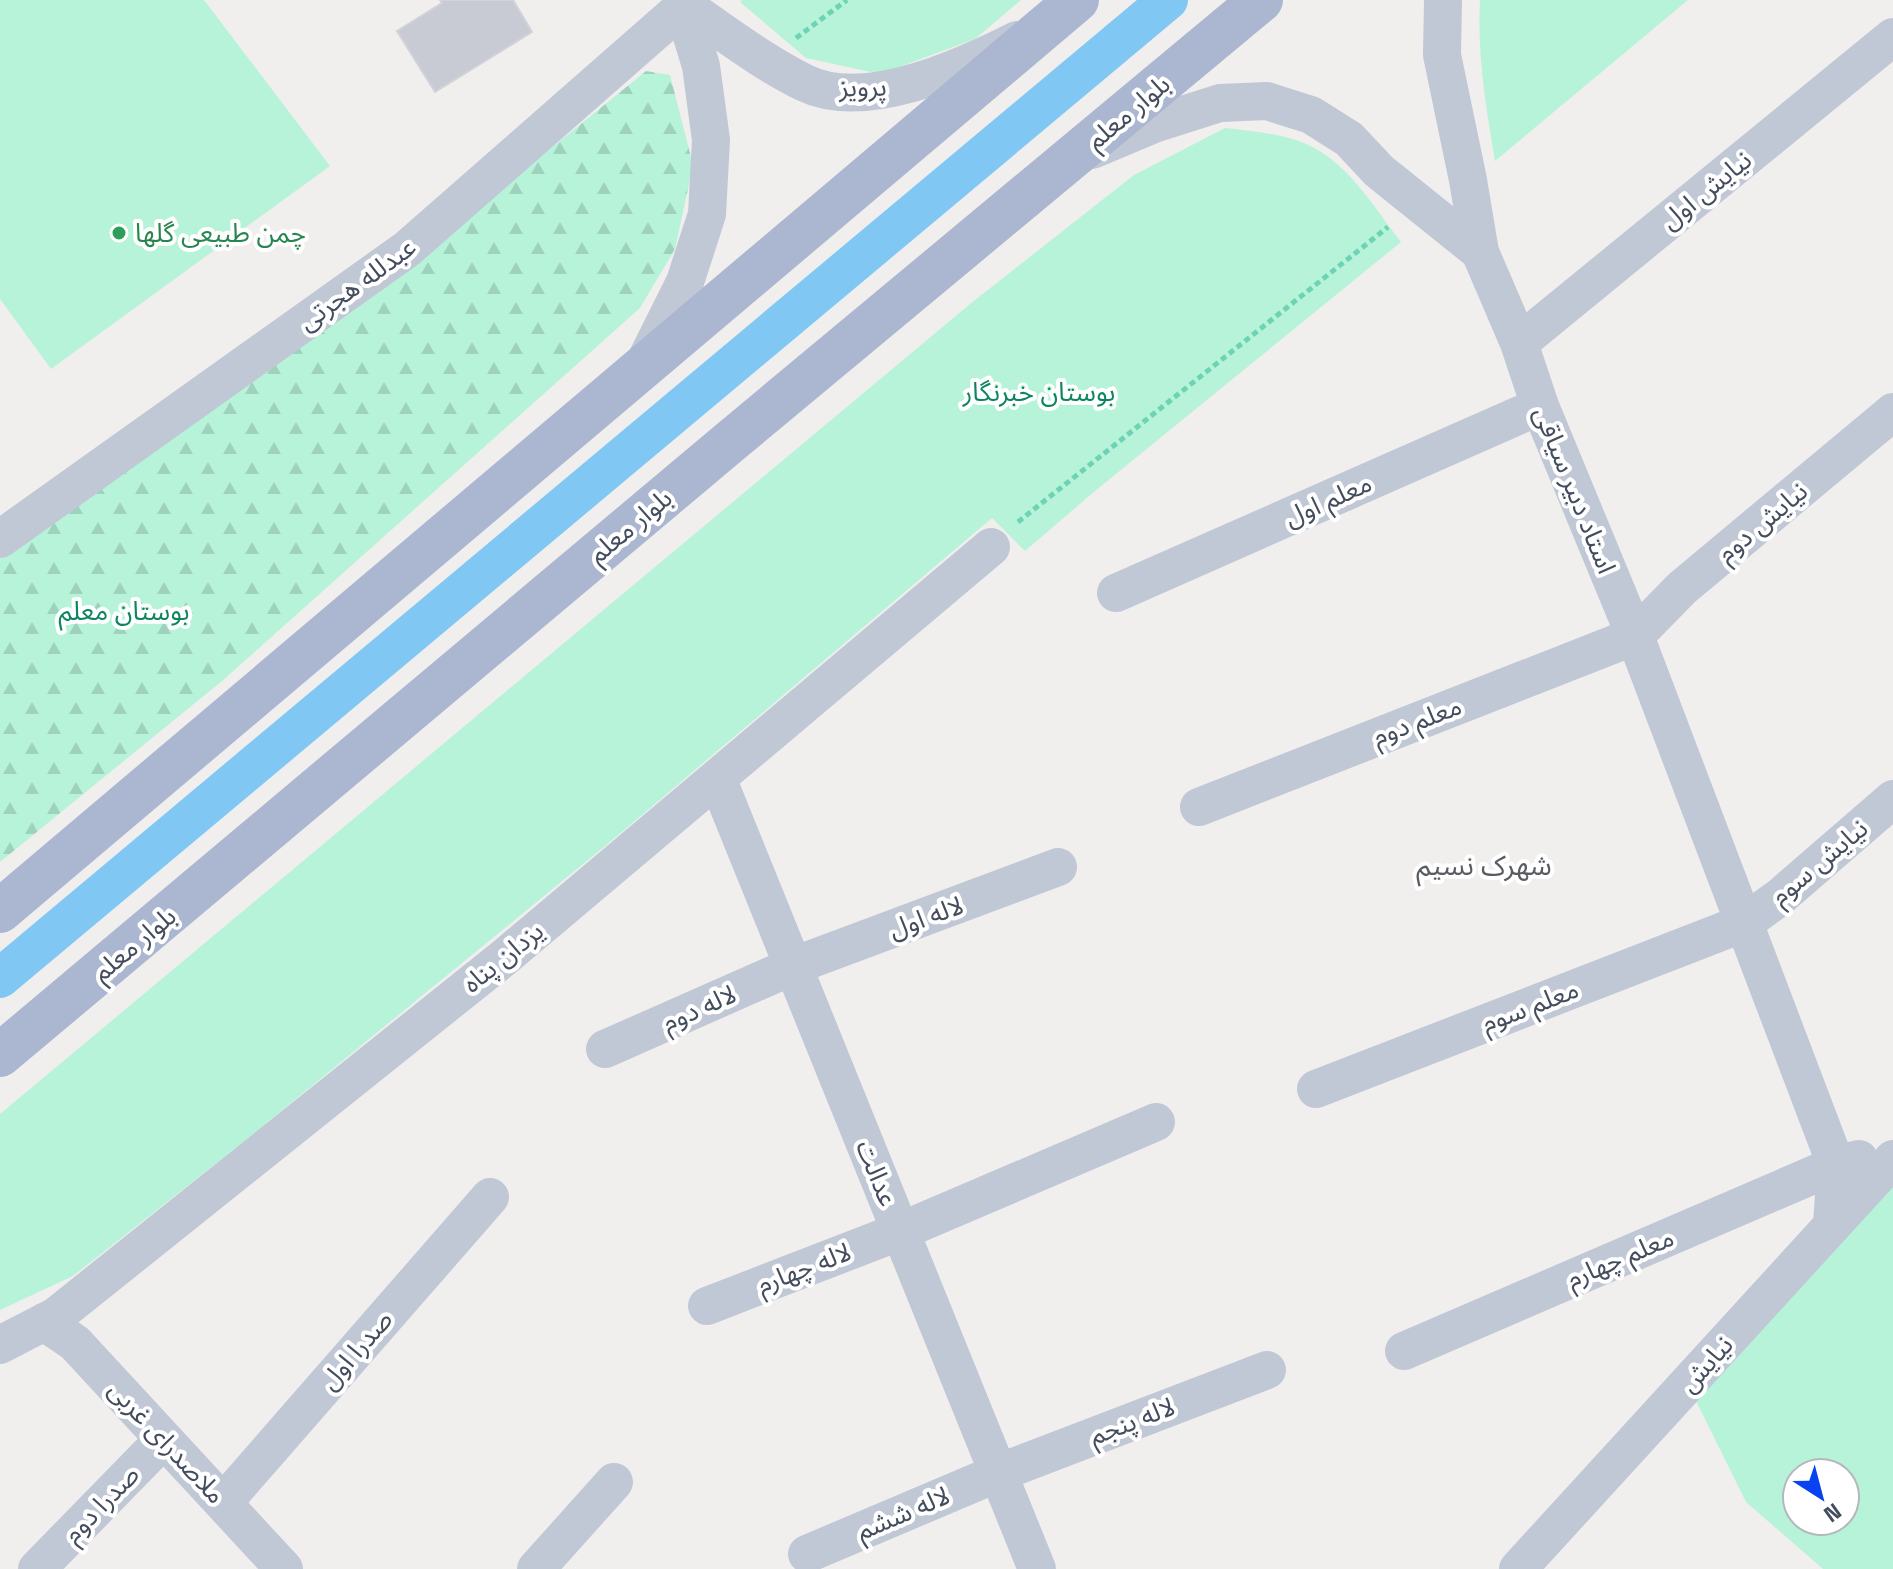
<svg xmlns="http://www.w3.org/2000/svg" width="1893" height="1569" font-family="'Space Grotesk','Noto Sans Arabic',sans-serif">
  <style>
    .green { fill: #b7f3d9; fill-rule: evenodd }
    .forest { fill: url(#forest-firs) }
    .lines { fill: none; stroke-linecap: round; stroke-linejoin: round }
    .canal { stroke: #80c7f4; stroke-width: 40 }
    .building { fill: #c9cbd4; stroke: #d1d2da; stroke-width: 2 }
    .path { stroke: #6cd4b4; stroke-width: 5; stroke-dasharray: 6 4; stroke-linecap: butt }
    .minor { stroke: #c0c7d5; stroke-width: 38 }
    .major { stroke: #abb6d0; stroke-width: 44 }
    .leisure-dot { fill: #2e9e5b; stroke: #fff; stroke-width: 3 }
    .labels { text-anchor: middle; stroke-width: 8; stroke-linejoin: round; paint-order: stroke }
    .street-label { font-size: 26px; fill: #444d5d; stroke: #fff }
    .leisure-label { font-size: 26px; fill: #27864d; stroke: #fff; text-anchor: start }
    .park-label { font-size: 26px; fill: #0e8560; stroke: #fff }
    .neighbourhood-label { font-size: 28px; fill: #5a5c64; stroke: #fff }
  </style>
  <defs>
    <pattern id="forest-firs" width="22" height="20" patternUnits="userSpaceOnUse" patternTransform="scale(2)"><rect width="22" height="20" fill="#b7f3d9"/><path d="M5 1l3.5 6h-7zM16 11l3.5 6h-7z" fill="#9fd2bd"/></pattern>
  </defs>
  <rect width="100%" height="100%" fill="#f1eeee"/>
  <!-- green -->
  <path class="green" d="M0,0h204l126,166 -279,203 -51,-70z
    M742,0h279l-46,39 -95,35 -74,-16 -66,-56z
    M1480,0h208l-193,161c-9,-54 -18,-106 -15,-161z
    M1225,128c25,3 50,5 74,13 46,16 74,65 102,101l-306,249 -70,60 -33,-33 -376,319 -369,302 -174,137 -73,34v-196l970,-810 164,-129z
    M1893,1186v383h-70l-77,-67 -51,-103zM1797,1473h48v48h-48z"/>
  <!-- forest -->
  <path class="forest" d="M646,71l24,4 23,90 -18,84 -35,59 -418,373 -222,181v-305l389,-277z"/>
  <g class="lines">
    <!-- canal -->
    <path class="canal" d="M0,978l1168,-978"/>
  </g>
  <!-- building -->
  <path class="building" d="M440,0h73l19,32 -97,60 -38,-61 45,-28z"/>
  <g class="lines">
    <!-- path -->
    <path class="path" d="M796,38l51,-38
      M1018,522l370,-295"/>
    <!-- minor -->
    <path class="minor" d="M1443,0l-1,55 26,125 12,72
      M685,6c39,26 77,56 120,77 59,29 157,-15 212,-43
      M1092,150l62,-26 66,-21 47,-2 44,14 38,24 30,32 101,81 39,91 21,63 95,230 201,529 -4,60
      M1519,343l374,-306
      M644,364l41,-82 22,-68 4,-74 -10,-74 -20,-66
      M0,539l407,-290 284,-249
      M1116,593l424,-187
      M717,778l320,791
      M1199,807l436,-171 47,-48 211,-176
      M605,1049l188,-83 265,-99
      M1316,1089l428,-166 36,-26 113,-98
      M707,1306l194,-75 255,-109
      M44,1322l31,21 209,226
      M0,1345l56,-29 450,-360 485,-409
      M1404,1351l432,-186 23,-6
      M223,1503l267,-306
      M807,1554l191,-81 269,-103
      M37,1569l127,-130
      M536,1569l78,-87
      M1518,1569l375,-410"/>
    <!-- major -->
    <path class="major" d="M0,911l1077,-911
      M0,1055l731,-614 530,-441"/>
  </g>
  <!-- markers -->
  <circle class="leisure-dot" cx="119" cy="233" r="8"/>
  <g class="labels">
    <!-- street labels -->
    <g class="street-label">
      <text transform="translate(863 87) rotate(-1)" y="9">پرویز</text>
      <text transform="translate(1128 112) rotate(-40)" y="9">بلوار معلم</text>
      <text transform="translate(1706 190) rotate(-39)" y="9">نیایش اول</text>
      <text transform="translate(357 284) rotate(-36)" y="9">عبدلله هجرتی</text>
      <text transform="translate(1575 490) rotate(68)" y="9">استاد دبیر سیاقی</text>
      <text transform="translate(1328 500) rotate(-24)" y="9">معلم اول</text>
      <text transform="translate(1762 522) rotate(-40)" y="9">نیایش دوم</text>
      <text transform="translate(630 526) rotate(-40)" y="9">بلوار معلم</text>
      <text transform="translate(1417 721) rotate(-21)" y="9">معلم دوم</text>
      <text transform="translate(1819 862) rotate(-40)" y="9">نیایش سوم</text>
      <text transform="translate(926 917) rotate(-20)" y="9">لاله اول</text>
      <text transform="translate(134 944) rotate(-40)" y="9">بلوار معلم</text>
      <text transform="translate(503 957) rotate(-39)" y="9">یزدان پناه</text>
      <text transform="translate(1530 1006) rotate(-21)" y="9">معلم سوم</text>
      <text transform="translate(699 1008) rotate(-24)" y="9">لاله دوم</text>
      <text transform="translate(877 1173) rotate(68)" y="9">عدالت</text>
      <text transform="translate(1620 1258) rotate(-23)" y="9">معلم چهارم</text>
      <text transform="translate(804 1268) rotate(-21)" y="9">لاله چهارم</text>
      <text transform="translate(356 1350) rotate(-49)" y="9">صدرا اول</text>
      <text transform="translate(1706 1364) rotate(-48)" y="9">نيايش</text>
      <text transform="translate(1132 1421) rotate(-21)" y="9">لاله پنجم</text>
      <text transform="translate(167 1442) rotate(47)" y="9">ملاصدرای غربی</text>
      <text transform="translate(101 1504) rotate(-46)" y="9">صدرا دوم</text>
      <text transform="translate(903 1513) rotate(-23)" y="9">لاله ششم</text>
    </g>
    <!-- leisure labels -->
    <g class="leisure-label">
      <text x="135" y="242">چمن طبیعی گلها</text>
    </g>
    <!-- park labels -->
    <g class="park-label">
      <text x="1039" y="401">بوستان خبرنگار</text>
      <text x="124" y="620">بوستان معلم</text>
    </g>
    <!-- neighbourhood labels -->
    <g class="neighbourhood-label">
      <text x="1484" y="875">شهرک نسیم</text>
    </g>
  </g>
  <!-- north arrow -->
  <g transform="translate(1821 1497) rotate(144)"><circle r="38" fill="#ffffff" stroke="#b4b8be" stroke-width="2"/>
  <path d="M0-6L14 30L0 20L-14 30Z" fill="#0842f1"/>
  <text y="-12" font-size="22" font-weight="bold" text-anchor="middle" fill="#444d5d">N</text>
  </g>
</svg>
